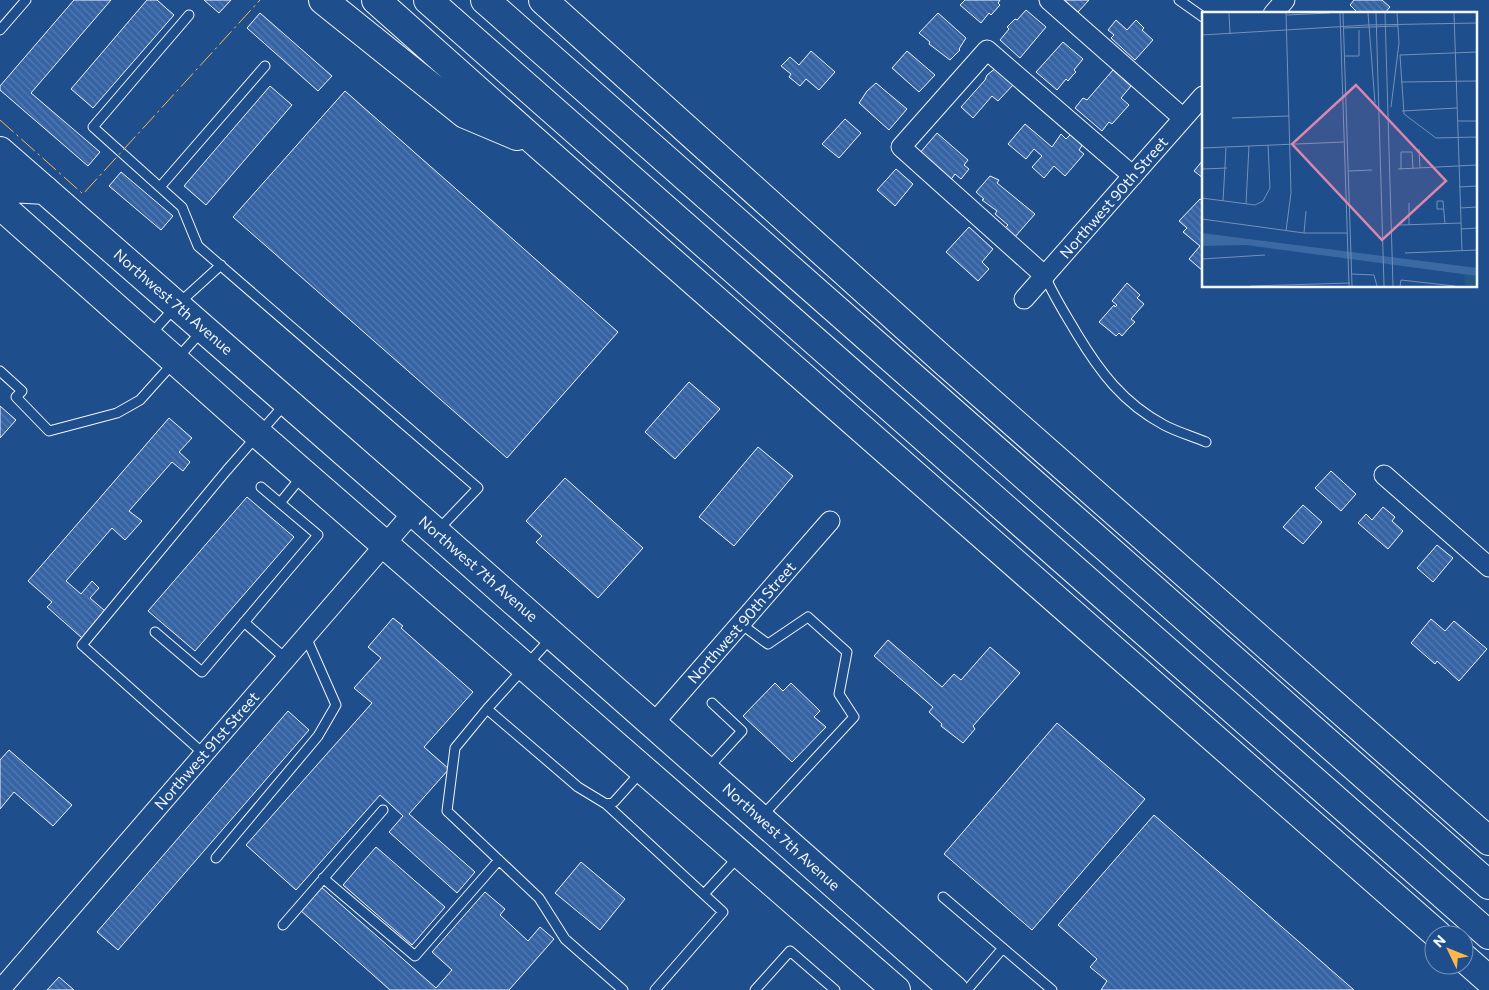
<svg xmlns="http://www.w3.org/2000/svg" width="1489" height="990" font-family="Commissioner,sans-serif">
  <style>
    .building { fill: url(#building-back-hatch); stroke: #f2f6ff }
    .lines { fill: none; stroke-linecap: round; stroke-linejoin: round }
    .service-casing { stroke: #f2f6ff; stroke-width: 11 }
    .minor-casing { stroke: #f2f6ff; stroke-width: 21 }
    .primary-casing { stroke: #f2f6ff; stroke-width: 30 }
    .motorway-casing { stroke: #f2f6ff; stroke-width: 30 }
    .service { stroke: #1f4e8c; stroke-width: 9 }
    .minor { stroke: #1f4e8c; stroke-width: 19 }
    .primary { stroke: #1f4e8c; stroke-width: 28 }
    .motorway { stroke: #1f4e8c; stroke-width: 28 }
    .power { stroke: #ffb74d; stroke-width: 1; stroke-dasharray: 18 4 2.5 4; stroke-linecap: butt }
    .labels { text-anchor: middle; stroke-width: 4; stroke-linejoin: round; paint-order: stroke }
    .street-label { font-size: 15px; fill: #f2f6ff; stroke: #1f4e8c }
    .inset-road { fill: none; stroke: #7391ba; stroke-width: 1 }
    .view { fill: #da87ad; fill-opacity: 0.15; stroke: #da87ad; stroke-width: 2.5 }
    .inset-edge { fill: none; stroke: #f2f6ff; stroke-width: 2.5 }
  </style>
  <defs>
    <pattern id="building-back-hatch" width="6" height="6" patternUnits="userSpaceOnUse" patternTransform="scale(1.25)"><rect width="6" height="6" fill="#3563a3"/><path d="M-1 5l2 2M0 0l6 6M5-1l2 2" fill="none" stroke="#537ab1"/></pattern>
  </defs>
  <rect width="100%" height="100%" fill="#1f4e8c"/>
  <!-- building -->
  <path class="building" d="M74,0h37l-80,93 69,59 -12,14 -88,-76v-4z
    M147,0h10l17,15 -81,93 -22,-19z
    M204,0h27l-12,13z
    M965,0h35l-2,3 2,2 -9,10 -2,-2 -8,10 -21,-18z
    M1064,0h25l-11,12z
    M1354,0h28l8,7 -6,7h-7l-3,-3 -2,3h-13l-9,-9z
    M1026,10l20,17 -26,31 -20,-18 9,-11 -2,-2 8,-8 2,1z
    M260,13l72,63 -14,15 -71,-63z
    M938,13l28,25 -7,11 1,1 -10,10 -21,-16 1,-2 -11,-9z
    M1116,20l11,10 9,-10 8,8 -2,2 11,10 -18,20 -24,-22 3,-3 -6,-5z
    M1063,42l20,17 -9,11 2,2 -4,4 -4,5 -2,-2 -9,11 -21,-18z
    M811,51l24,21 -16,18 -13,-11 -6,7 -11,-9 2,-3 -10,-8 9,-9 9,8z
    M907,51l28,24 -16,17 -27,-24z
    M996,68l18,16 -16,17 -6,-5 -19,22 -12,-11 24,-27 2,-5z
    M1113,70l18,16 -10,12 8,7 -17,19 -3,-2 -7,9 -27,-23 8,-10 4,2z
    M876,83l31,26 -18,21 -30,-27 8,-12z
    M270,86l22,19 -86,100 -22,-19z
    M345,91l273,241 -111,126 -274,-241z
    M845,119l16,14 -22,25 -17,-14z
    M1025,124l27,23 9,-13 5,5 5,-5 12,10 -4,6 5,4 -19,22 -11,-10 -10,12 -12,-11 10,-11 -8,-7 -8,10 -18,-15z
    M937,133l31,27 -4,5 5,4 -8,10 -6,-5 -5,7 -31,-27z
    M1203,160v18l-9,-7z
    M896,169l17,15 -18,22 -18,-16z
    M121,172l52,44 -12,14 -52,-44z
    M990,176l9,4 -2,3 38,31 -21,24 -10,-9 4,-4 -13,-11 2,-3 -15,-11 2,-1 -8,-7z
    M1200,199l3,2v70l-14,-12 11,-13 -17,-14 4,-4 -8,-7z
    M969,227l24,22 -11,13 7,7 -11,12 -32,-29z
    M1127,283l13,12 -3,3 7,6 -13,15 4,3 -7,7 -6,7 -3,-3 -3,3 -17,-14 15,-17 1,2 2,-2 -5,-4z
    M689,382l31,27 -45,50 -30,-27z
    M0,406l16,14 -16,18z
    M169,418l23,20 -13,14 11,10 -7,9 -11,-9 -43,49 13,10 -17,19 -13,-12 -46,53 15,13 11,-13 7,7 -9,10 15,13 -23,27 -35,-31 5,-5 -24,-21z
    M758,447l35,29 -59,70 -35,-29z
    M1331,471l25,23 -15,17 -26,-23z
    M565,478l78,70 -45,50 -62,-56 6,-6 -16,-15z
    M247,497l47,40 -99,114 -47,-40z
    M1303,505l19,17 -19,22 -20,-17z
    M1383,507l12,10 -3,4 11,10 -15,18 -30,-26 8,-9 6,6z
    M1437,545l16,13 -20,24 -16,-14z
    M393,618l10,8 -2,2 72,64 -49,55 25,22 -40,45 66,58 -18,21 -68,-61 14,-16 -23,-21 -84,95 -50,-45 126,-142 -18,-15 27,-30 -13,-11z
    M1431,619l14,12 9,-10 33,28 -28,32 -22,-20 -2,3 -24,-21z
    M888,640l54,47 12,-13 7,6 29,-33 30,26 -47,53 2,3 -12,14 -22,-17 1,-2 -13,-12 4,-5 -59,-51z
    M775,683l8,8 8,-8 29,28 -6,6 12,10 -34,35 -49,-46z
    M288,711l21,19 -191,220 -21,-18z
    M1057,723l88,76 -113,131 -88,-76z
    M9,750l63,55 -19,21 -39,-34 -14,17v-49z
    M1154,815l200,175h-253l6,-9 -17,-14 7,-8 -39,-34z
    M376,847l69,60 -33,38 -69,-60z
    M581,862l44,37 -25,31 -45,-37z
    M321,887l115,101 16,-18 -20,-18 53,-60 20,17 -5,6 28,26 12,-14 14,12 -45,51h-119l-90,-80z
    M59,977l15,13h-27z"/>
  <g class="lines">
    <!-- service casing -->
    <g class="service-casing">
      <path id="service" d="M1179,0l24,17
        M189,15l-96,112 89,80 16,39 280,242 -40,42
        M0,30l26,-30
        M160,187l105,-121
        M1045,276c9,21 21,39 32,58 23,38 46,69 87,91 13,7 28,11 42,17
        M150,335l27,-30 44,-40
        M0,371l22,20 -6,6 33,34 68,-18 23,-13 61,-68
        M280,503l22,-27
        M244,622l42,37
        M741,624l27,20 40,-27 39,35 -8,42 15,23 -92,99
        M155,632l47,40 116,-137 -57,-48
        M551,638l-64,71 -32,39 -8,63 92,87 26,41 58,51
        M487,709l91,78 28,17 8,-2 27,-30
        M204,754l-122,-109 145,-175 58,-66
        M708,768l34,-37 -30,-28
        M606,804l117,108 -68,78
        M216,858l102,-122 18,-31 -30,-68
        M323,878l92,78 84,-96
        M704,894l35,-38
        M943,897l109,93
        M283,925l100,-115
        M755,990l35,-39 45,39
        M967,990l36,-42"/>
    </g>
    <!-- minor casing -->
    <g class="minor-casing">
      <path id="minor" d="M1049,0l134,118
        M1273,14l12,-14
        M1045,276l-144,-129 86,-97 146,126
        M1024,299l179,-203
        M1384,475l105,92
        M653,724l177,-203
        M0,990l413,-478"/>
    </g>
    <!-- primary casing -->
    <g class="primary-casing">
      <path id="primary" d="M0,151l413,361 541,478
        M0,179l10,9 35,2
        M0,205l258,229 638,556"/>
    </g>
    <!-- motorway casing -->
    <g class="motorway-casing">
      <path id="motorway" d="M323,0l142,114 52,22
        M376,0l163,145 899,790
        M428,0l1061,935
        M485,0l1004,885
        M543,0l401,361 545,480
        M1464,958l25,22"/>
    </g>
    <!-- service -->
    <use href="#service" class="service"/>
    <!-- minor -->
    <use href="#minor" class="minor"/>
    <!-- primary -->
    <use href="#primary" class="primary"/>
    <!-- motorway -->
    <use href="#motorway" class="motorway"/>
    <!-- power -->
    <path class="power" d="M0,120l83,74 177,-194"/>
  </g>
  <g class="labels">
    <!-- street labels -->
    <g class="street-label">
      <text transform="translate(1114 198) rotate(-49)" y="5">Northwest 90th Street</text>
      <text transform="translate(173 302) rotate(41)" y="5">Northwest 7th Avenue</text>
      <text transform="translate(478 569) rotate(41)" y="5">Northwest 7th Avenue</text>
      <text transform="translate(742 623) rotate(-49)" y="5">Northwest 90th Street</text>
      <text transform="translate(207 751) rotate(-49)" y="5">Northwest 91st Street</text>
      <text transform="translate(781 837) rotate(42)" y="5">Northwest 7th Avenue</text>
    </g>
  </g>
  <!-- overview -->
  <g transform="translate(1202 12)">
    <rect width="275" height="275" fill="#1f4e8c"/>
    <path d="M262,262l13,2v10l-12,-1z" fill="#245a82"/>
    <path d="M0,221l275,35v8l-231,-31 -44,1z" fill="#3b69a3"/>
    <path class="inset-road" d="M27,1l1,21M84,1l5,180 -5,38M138,1l9,273M141,1l9,273M166,1l7,90M174,1l8,273M183,1l8,273M195,1l2,30M252,1l8,238M85,3l43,-2M142,16l54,-2M0,23l166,-10 109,-2M198,43l4,59 32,24 41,-1M198,43l77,-3M143,44h14v-26M199,70l76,-1M189,95l8,-64M200,99l55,-3M30,106l57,-2M256,109h19M0,136l142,-6M217,137l1,19M0,157l25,-1M196,157l79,-4M199,157v-17h11l1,17M147,159l23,-1M257,175l18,-1M0,186l53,7 8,-4 7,-13 -2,-43M21,189l3,-53M207,191v22M44,192l3,-58M258,196l17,-1M241,197h-6v-8h6l2,23M0,207l102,14h43M198,213l61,-2M259,217l16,-1M102,221l2,-22M203,241l72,-3M0,247l63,-4M150,262l22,1 3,11M49,274l99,-3M198,274l1,-6 54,6"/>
    <path class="view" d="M154,73l90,96 -64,59 -90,-96z"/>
    <rect width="275" height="275" class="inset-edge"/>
  </g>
  <!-- north arrow -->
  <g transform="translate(1449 950) rotate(313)"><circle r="24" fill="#1f4e8c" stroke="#7391ba"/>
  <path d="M0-4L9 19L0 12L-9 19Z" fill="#ffb74d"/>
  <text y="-8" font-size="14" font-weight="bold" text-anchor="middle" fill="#f2f6ff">N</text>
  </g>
</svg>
